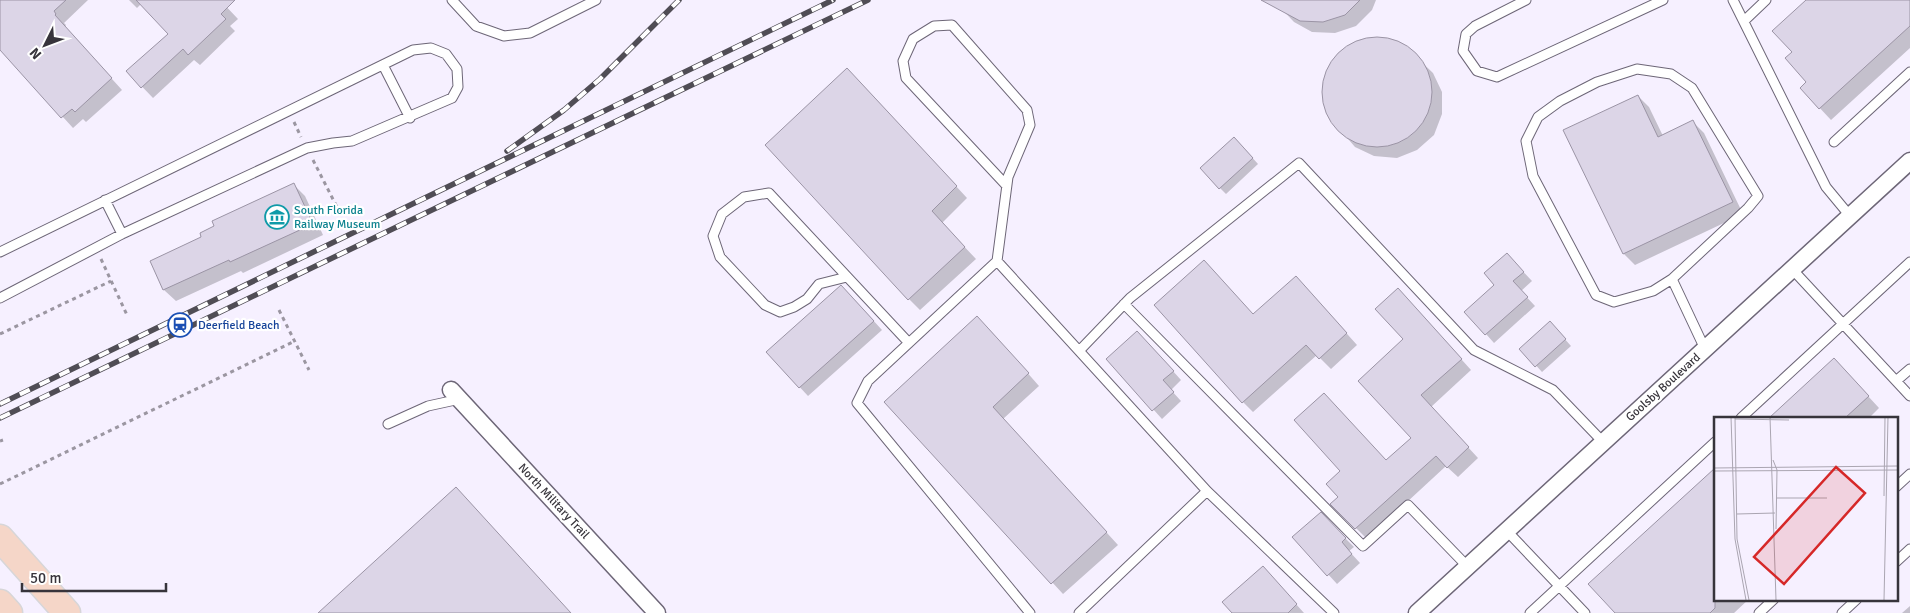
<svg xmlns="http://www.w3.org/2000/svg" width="1910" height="613" font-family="Signika,sans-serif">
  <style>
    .shadow { fill: #0003 }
    .building { fill: #dcd5e7; stroke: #9b94a5 }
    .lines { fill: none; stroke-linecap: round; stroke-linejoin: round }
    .service-casing { stroke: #6d6677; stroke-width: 11 }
    .minor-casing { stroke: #6d6677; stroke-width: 19 }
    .primary-casing { stroke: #d7d6d8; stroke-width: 29 }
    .path { stroke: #9b96a1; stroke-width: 3; stroke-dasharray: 4 4; stroke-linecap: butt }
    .service { stroke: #fff; stroke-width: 9 }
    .minor { stroke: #fff; stroke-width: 16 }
    .primary { stroke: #f5d6c8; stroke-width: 26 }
    .rail-casing { stroke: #504d55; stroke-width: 5.5 }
    .rail { stroke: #fff; stroke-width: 4; stroke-dasharray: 11; stroke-linecap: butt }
    .labels { text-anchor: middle; stroke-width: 4.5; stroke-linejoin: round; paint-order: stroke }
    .culture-label { font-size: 12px; fill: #0d838f; stroke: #fff; text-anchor: start }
    .transit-label { font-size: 12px; fill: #164399; stroke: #fff; text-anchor: start }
    .street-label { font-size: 12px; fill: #37343b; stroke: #fff }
    .inset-road { fill: none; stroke: #aaa5b1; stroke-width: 1 }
    .view { fill: #d62828; fill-opacity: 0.15; stroke: #d62828; stroke-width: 2.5 }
    .inset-edge { fill: none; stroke: #37343b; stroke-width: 2.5 }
  </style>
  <rect width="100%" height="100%" fill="#f6f0ff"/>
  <!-- shadow -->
  <path class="shadow" d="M0,0h88l-24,23 2,2 -1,2 57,63 -36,32 -3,-3 -10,9 -73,-80z
    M129,0h91l18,19 -8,7 5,5 -35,34 -6,-5 -41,38 -25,-26 41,-38 -28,-30 -4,4z
    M1273,0h103l-4,10 -16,16 -21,7 -23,-1 -18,-10z
    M1808,0h102v48l-79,72 -30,-32 7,-6 -14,-30z
    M1367,39h21l18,8 27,26 9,19v22l-8,21 -17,15 -20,8 -23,-2 -19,-9 -25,-29 -7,-19 1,-21 9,-19 15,-13z
    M859,81l108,117 -25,25 34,36 -56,51 -11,-11z
    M1638,96l11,11 14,29 30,-14 11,11 39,81 -108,51 -11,-11 -59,-123z
    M1240,144l18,20 -32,30 -6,-6z
    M293,184l12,12 18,39 -80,38 -2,-2 -65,30 -12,-11 -13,-28 52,-24z
    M1516,264l16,17 -11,10 14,15 -41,37 -8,-9 10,-49z
    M1306,288l51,57 -26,24 -14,-14 -64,57 -10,-10 11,-87z
    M850,295l32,35 -74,66 -40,-43z
    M1408,300l63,70 -40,37 47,51 -20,19 -12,-11 -79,73 -35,-35 55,-42 26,-24 -9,-99z
    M1555,328l16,18 -29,26 -21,-23z
    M989,329l50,57 -36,33 115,126 -55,49 -177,-192z
    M1146,341l35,39 -10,10 10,11 -19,18 -54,-60z
    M1845,371l34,37 -10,10h-98z
    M1715,469v130h34l-15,14h-118z
    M1321,514l33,33 -5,4 11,12 -23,21 -43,-47z
    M1271,576l33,37h-71z
    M1910,606v7h-8z"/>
  <!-- building -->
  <path class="building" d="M0,0h66l-12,11 2,3 -1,1 57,63 -37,34 -3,-3 -11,9 -61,-68z
    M136,0h99l-14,14 5,5 -38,36 -5,-6 -42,39 -15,-17 42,-37z
    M1261,0h99l-15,15 -22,7 -23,-1z
    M1806,0h104v26l-91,83 -19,-21 6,-6 -21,-24 7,-6 -20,-21z
    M1322 92a55 55 0 1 1 110 0a55 55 0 1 1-110 0Z
    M847,68l110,118 -25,25 33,36 -57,53 -143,-155z
    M1638,95l20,42 35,-17 40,82 -110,52 -60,-124z
    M1234,137l19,21 -34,31 -19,-21z
    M294,183l19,41 -83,38 -1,-2 -66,30 -13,-29 51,-24 -1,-4 14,-7 -2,-5z
    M1507,253l17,19 -11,9 15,16 -43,38 -21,-23 30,-27 -10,-12z
    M1204,260l49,54 43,-38 51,57 -28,26 -13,-14 -64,58 -88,-98z
    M841,285l33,36 -75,67 -33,-36z
    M1398,288l64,71 -41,36 48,52 -22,21 -11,-12 -81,73 -25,-25 8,-7 -12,-13 14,-13 -46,-51 30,-27 62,67 25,-22 -53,-57 45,-42 -28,-30z
    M977,316l52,57 -36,34 114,125 -56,52 -167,-182z
    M1550,321l16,18 -31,28 -16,-18z
    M1137,331l37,40 -11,9 11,12 -22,19 -46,-52z
    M1834,358l35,38 -24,22h-76z
    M1715,468v140l-5,5h-95l-27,-29z
    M456,487l115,126h-253z
    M1321,512l25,26 -4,4 10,12 -25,22 -35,-39z
    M1263,566l34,38 -9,9h-56l-10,-11z"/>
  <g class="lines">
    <!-- service casing -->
    <g class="service-casing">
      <path id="service" d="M452,0l24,26 28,10 26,-3 66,-33
        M1526,0l-51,26 -9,8 -3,17 14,20 20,6 166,-77
        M1733,0l93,187 24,29
        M1744,21l22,-21
        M383,65l27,53
        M1834,142l76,-70
        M1006,185l-100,-107 -3,-17 10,-22 21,-13 18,-1 75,85 3,15 -22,52 -11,84 -129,120 -11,22 173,210
        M105,200l17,34
        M0,252l413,-202 18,-2 15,6 11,15 1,18 -6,11 -100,43 -19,2 -26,5 -185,86 -122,64
        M997,261l210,230 -128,122
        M1792,269l118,127
        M847,277l-28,7 -12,15 -13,8 -14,5 -15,-7 -45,-48 -7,-21 9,-22 22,-17 25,-4 140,150
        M1672,279l-19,12 -39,11 -18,-7 -63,-119 -7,-35 12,-24 22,-16 37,-19 40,-13 34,5 21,14 66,108 -10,12 -76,71 33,70
        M1124,304l239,242 45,-41 59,61
        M1079,351l51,-53 169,-135 175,187 79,40 50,52
        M1896,381l14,-12
        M1741,418l169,-156
        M388,424l40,-18 32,-7
        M1896,487l14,-13
        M1207,491l127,122
        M1506,530l79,83
        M1896,562l14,-13
        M1530,613l185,-171
        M1759,613l15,-14
        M1842,613l15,-14"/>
    </g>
    <!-- minor casing -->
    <g class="minor-casing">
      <path id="minor" d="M451,390l206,223
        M1417,613l493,-452"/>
    </g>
    <!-- primary casing -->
    <g class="primary-casing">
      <path id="primary" d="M0,538l67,75
        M0,603l9,10"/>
    </g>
    <!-- path -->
    <path class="path" d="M294,122l7,15
      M313,160l27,53
      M101,259l26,56
      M279,310l30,60
      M0,334l111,-53
      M0,441l3,-1
      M0,484l295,-143"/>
    <!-- service -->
    <use href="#service" class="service"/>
    <!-- minor -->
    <use href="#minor" class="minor"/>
    <!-- primary -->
    <use href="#primary" class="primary"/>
    <!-- rail casing -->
    <g class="rail-casing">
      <path id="rail" d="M507,151l57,-41 36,-31 79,-79
        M0,404l833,-404
        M0,418l868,-418"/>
    </g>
    <!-- rail -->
    <use href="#rail" class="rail"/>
  </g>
  <!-- icons -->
  <defs>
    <g id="museum-ring" transform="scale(1.25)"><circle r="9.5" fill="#fff" stroke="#0f9aa8" stroke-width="1.5"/><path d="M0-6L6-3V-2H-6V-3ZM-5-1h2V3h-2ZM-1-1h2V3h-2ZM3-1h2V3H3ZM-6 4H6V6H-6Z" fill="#0f9aa8"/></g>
    <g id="station-ring" transform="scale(1.25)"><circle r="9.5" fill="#fff" stroke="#1a4fb4" stroke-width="1.5"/><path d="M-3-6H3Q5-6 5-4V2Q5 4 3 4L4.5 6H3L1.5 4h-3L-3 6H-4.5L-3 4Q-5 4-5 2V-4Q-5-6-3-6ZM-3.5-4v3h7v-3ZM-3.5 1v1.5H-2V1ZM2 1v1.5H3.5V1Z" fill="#1a4fb4"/></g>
  </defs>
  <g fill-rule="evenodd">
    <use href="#museum-ring" x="277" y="217"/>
    <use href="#station-ring" x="180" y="325"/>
  </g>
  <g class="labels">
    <!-- culture labels -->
    <g class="culture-label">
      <text x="294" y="214">South Florida<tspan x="294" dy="14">Railway Museum</tspan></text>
    </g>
    <!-- transit labels -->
    <g class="transit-label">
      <text x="198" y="329">Deerfield Beach</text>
    </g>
    <!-- street labels -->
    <g class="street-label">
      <text transform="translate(1663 387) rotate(-42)" y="4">Goolsby Boulevard</text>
      <text transform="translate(554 501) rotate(47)" y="4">North Military Trail</text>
    </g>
  </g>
  <!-- overview -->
  <g transform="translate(1714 417)">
    <rect width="184" height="184" fill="#f6f0ff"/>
    <path class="inset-road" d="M17,0l4,122 11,61M21,0l2,122 12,61M56,0l6,183M21,2l54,1M59,43l4,10 -1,59M0,51l184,-2M0,54l184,-1M170,79l1,-79M63,81h50M23,97l38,-1M170,183l4,-183"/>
    <path class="view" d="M122,50l29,26 -81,91 -30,-27z"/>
    <rect width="184" height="184" class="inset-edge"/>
  </g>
  <!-- north arrow -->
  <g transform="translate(45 45) rotate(228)" stroke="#ffffff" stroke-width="4" paint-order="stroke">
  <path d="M0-4L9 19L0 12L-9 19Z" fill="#37343b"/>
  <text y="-8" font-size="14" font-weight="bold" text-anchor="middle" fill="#37343b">N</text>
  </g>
  <!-- scale -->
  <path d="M22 583v8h144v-8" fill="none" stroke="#37343b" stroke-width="2.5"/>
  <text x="30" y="583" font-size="15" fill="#37343b" stroke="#ffffff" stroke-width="4" paint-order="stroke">50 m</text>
</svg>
